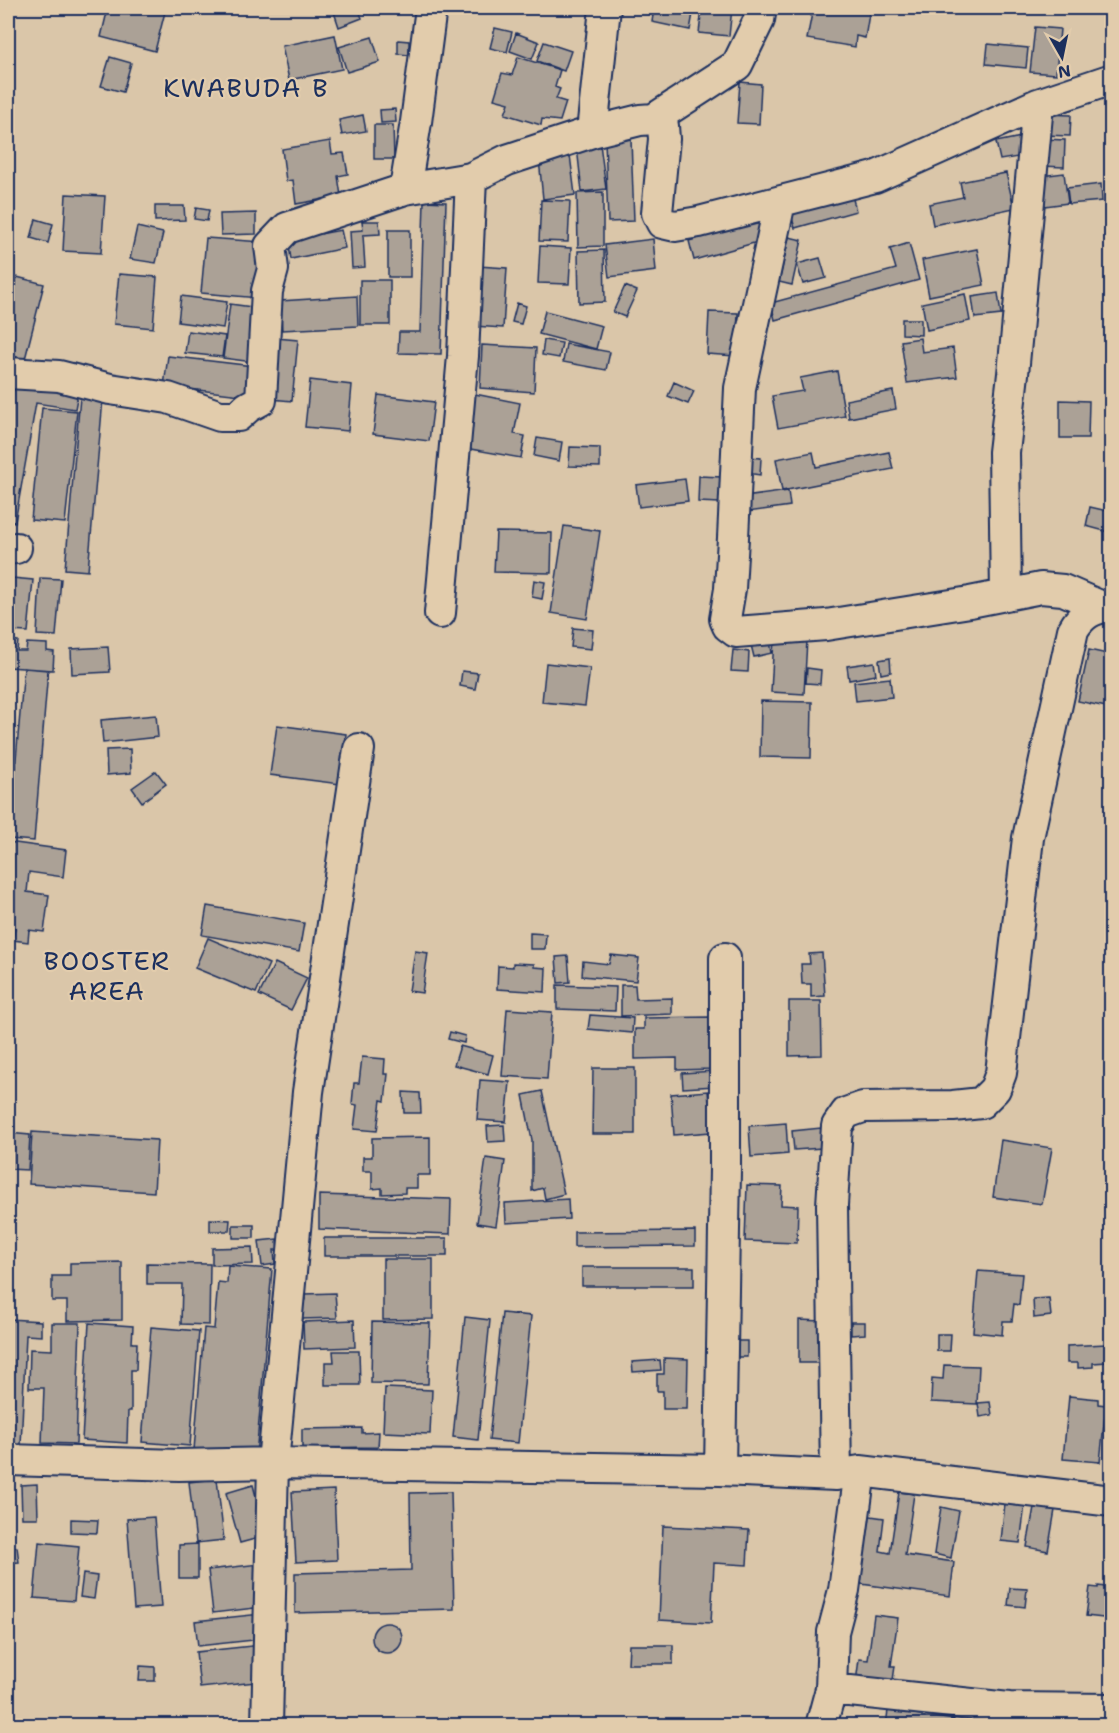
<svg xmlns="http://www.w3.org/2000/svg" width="1119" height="1733" font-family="'Shantell Sans',sans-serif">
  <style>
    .building { fill: #aba196; stroke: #1b2f5e; stroke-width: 1.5 }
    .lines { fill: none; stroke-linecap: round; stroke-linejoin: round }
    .minor-casing { stroke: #1b2f5e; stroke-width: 34 }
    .minor { stroke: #e2ccac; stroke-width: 30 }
    .labels { text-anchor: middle; stroke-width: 4.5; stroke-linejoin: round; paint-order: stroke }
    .quarter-label { font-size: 26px; letter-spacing: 1.5px; fill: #1b2f5e; stroke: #e2ccac }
  </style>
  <rect width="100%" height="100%" fill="#dac6a9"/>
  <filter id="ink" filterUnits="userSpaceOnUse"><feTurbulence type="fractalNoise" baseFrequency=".0167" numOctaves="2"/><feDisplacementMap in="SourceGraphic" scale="12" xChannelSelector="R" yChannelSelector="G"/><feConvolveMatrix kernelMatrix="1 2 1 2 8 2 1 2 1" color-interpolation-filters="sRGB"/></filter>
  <g filter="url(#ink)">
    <!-- building -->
    <path class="building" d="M108,8h58l-11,43 -54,-14z
      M337,8h21l4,10 -23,9 -6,-18z
      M621,8h73l-4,22 -38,-8 1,-7z
      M702,8h30l-3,28 -30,-3z
      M813,8h57l-5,30 -9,-2 -1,11 -48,-8z
      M894,8h24v6l-24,-2z
      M1035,27l25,2 -4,45 -26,-2z
      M495,28l17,4 -5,20 -17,-4z
      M516,33l23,9 -7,17 -22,-8z
      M335,35l7,34 -53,11 -7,-34z
      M372,37l8,25 -33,10 -8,-25z
      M398,40l11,1v14l-11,-1z
      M544,42l27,9 -7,20 -27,-10z
      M988,44l40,4 -2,20 -40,-4z
      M110,57l21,6 -8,29 -22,-6z
      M518,57l42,13 -5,17 5,2 -4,10 10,3 -6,19 -18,-2 -1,6 -36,-11 4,-11 -15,-4 8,-26 10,2z
      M740,82l21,2 -2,40 -22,-1z
      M395,109l1,13 -15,1 -1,-13z
      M1045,114l26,1 -1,21 -26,-1z
      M363,115l3,16 -24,4 -3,-15z
      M374,125h19l1,34h-20z
      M1021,137l3,19 -24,4 -4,-18z
      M631,139l3,82 -26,1 -3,-82z
      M1043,139l22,1 -1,27 -22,-1z
      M330,141l2,13 12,-1 4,21 -10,2 3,20 -45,8 -3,-24 -7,1 -4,-32z
      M600,144l6,45 -24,3 -5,-45z
      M570,155l5,40 -32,4 -4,-40z
      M1006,173l8,35 -81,17 -4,-21 34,-7 -3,-15z
      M1064,173l4,30 -23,3 -4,-30z
      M1101,184l1,17 -33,3 -2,-16z
      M851,191l5,20 -61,17 -6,-20z
      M603,192v54l-25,1 -1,-54z
      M66,194l39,2 -4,57 -38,-2z
      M541,200l29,1 -2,41 -29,-1z
      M424,201l22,1 -5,152 -43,-1 1,-21h21z
      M155,206h29l1,14 -30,1z
      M196,208l13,2 -2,11 -13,-2z
      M256,213v21l-35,1 -1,-21z
      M36,219l17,5 -5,19 -17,-5z
      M762,219l6,20 -74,21 -5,-19z
      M362,221h17l1,13 -17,1 2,32 -13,1 -2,-37 13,-1z
      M137,227l26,6 -7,30 -26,-4z
      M341,230l4,18 -54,11 -3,-19z
      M388,230h22v47h-22z
      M789,237l13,3 -10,45 -13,-3z
      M206,238l57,4 -4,56 -58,-5z
      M653,239l3,32 -47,6 -4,-32z
      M909,243l10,37 -144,40 -4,-17 125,-34 -6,-20z
      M540,246l31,2 -2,36 -31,-1z
      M977,249l7,36 -55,11 -7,-36z
      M604,250l1,52 -26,1 -1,-52z
      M820,258l6,20 -23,6 -6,-20z
      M478,266l29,2 -4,60 -29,-2z
      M119,274l38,3 -4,51 -39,-4z
      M17,277l27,7 -19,75 -17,-4v-42z
      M360,280h30v45h-30z
      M625,286l12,5 -12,26 -12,-5z
      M998,293l3,22 -26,3 -3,-21z
      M965,294l5,27 -43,9 -5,-27z
      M181,296l46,6 -4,26 -45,-6z
      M357,296l1,30 -76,4 -2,-29z
      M517,303l9,3 -5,18 -9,-2z
      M230,304l29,4 -6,54 -30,-4z
      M545,311l57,15 -6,23 -57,-15z
      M709,312l29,1 -2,43 -29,-2z
      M902,319h19v16l-19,-1z
      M188,331l37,5 -3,21 -37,-4z
      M276,338l22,2 -6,61 -21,-2z
      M920,338l2,14 31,-4 4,29 -50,6 -6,-42z
      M544,340l18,3 -3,15 -17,-3z
      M566,344l44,8 -4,18 -43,-8z
      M482,345l54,3 -2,44 -54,-4z
      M168,356l85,10 -4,30 -85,-10z
      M837,371l8,45 -67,12 -6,-32 31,-5 -3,-13z
      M310,380l42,5 -4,46 -43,-4z
      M15,382l63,11 -3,16 -39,-6 -21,119 -7,-1v-98z
      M674,382l20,9 -6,13 -20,-8z
      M893,391l3,18 -47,9 -3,-18z
      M475,394l45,9 -6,31 11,2 -4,22 -56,-10z
      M378,395l56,7 -5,39 -56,-7z
      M80,397l23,2 -15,172 -23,-2z
      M1060,400l29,1 -1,37h-28z
      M42,408l35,3 -12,112 -34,-3z
      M537,438l25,4 -3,19 -25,-5z
      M570,447l30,1v19l-31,-1z
      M813,452l3,15 73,-15 4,17 -111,22 -6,-32z
      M748,457l13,1 -1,17 -13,-2z
      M699,476l23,1 -2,26 -22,-1z
      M685,479l3,22 -49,6 -3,-22z
      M788,491l2,15 -42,6 -3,-15z
      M1090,507l22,5v21l-26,-7z
      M564,526l36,5 -13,88 -36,-6z
      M496,532l56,1 -1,40 -57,-1z
      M12,578l21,2 -5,52 -20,-1z
      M40,578l21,1 -5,57 -19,-1z
      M534,580l11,2 -3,17 -10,-2z
      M573,628l20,2 -2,19 -20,-2z
      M774,638l33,2 -3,54 -33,-2z
      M8,640l10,1 -1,10h9l1,-8 20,1v7l7,1 -1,18 -45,-3z
      M770,641l2,12 -18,4 -3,-12z
      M108,647l2,25 -38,2 -1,-25z
      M733,650l16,2 -1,20 -17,-1z
      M1089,650l23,5 -1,53 -33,-7z
      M890,658l1,14 -10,2 -2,-14z
      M874,662l2,13 -27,5 -2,-14z
      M546,663l44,5 -5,38 -43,-4z
      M24,668l24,2 -14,171 -25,-2z
      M807,668l14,2 -1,14 -14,-1z
      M462,671l16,2 -3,16 -15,-3z
      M890,678l2,19 -36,4 -2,-19z
      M761,701l51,1 -1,56 -51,-1z
      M156,715l2,22 -55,6 -2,-23z
      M277,725l69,9 -6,50 -70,-9z
      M130,749l1,24 -24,2 -1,-25z
      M156,771l10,13 -24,18 -10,-14z
      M8,842l58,8 -3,27 -34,-5 -2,20 22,3 -5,37 -15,-2 -1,12 -15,-2 2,-12 -7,-1z
      M207,906l97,17 -5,29 -97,-17z
      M530,933l16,1 -1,15h-15z
      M208,938l61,26 -13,29 -61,-25z
      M415,951l13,2 -6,40 -13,-2z
      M822,953l3,43 -14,1v-13h-9l-1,-20h9l-1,-10z
      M611,955l28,3 -3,23 -54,-5 1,-15 26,3z
      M568,956l2,26 -12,1 -2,-26z
      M275,963l32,15 -16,32 -32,-15z
      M513,963l21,1v3l12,1 -1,24 -48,-3 1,-23 15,1z
      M557,985l59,2 -1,24 -58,-2z
      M621,985h14l1,14 36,-1v16l-51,2z
      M789,1001h32l1,54 -33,1z
      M507,1009l45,3 -5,67 -45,-3z
      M590,1015l43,3 -1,15 -44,-4z
      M710,1017l1,52 -34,1v-12l-42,1v-30h9v-11z
      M450,1032l15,4 -1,7 -16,-4z
      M460,1046l33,9 -5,19 -34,-9z
      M362,1057l23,2 -1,15h4l-3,27 -4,-1 -4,31 -23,-2 3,-24 -5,-1 2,-21h5z
      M593,1068h42v66h-43z
      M714,1071l1,15 -32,2 -1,-15z
      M480,1080l30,2 -4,40 -29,-2z
      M542,1091l22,103 -19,5 -2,-11 -11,3v-51l-9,-45z
      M708,1091l3,41 -37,3 -3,-41z
      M403,1092l17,1 1,20h-17z
      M786,1123l2,31 -37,3 -2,-31z
      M504,1125l1,16 -17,1 -1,-16z
      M821,1128l1,20 -28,2 -2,-19z
      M32,1132l125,8 -3,52 -125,-8z
      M8,1133l22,2 -2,35 -20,-1z
      M430,1137v38h-13v13h-12v5l-23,1v-6l-10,1v-18h-9v-14h9v-19z
      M1001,1140l51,8 -10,56 -49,-7z
      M486,1158l19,3 -9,65 -19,-3z
      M747,1185l35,1 -1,19 17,1 -1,37 -52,-2z
      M319,1195l132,4 -1,35 -131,-5z
      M568,1199l1,20 -63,4 -1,-20z
      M210,1219l20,1 -1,11h-19z
      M233,1225h21v13h-21z
      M695,1231v15l-121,1v-15z
      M324,1238h123v18h-123z
      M277,1239l1,11h-4l1,14 -13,2 -3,-25z
      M252,1247l1,17 -41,1v-17z
      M383,1259h50v60l-50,1z
      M122,1262v58l-55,1v-20h-15v-25h18v-13z
      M147,1263l63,1 -1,61 -28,-1 1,-40h-35z
      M228,1266l44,3 -16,187 -62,-6 10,-122 10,1 4,-47 9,1z
      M582,1267h112v19h-112z
      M978,1271l44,3 -3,31 -5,-1 -2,17h-9l-1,14 -29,-3z
      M335,1293l2,25 -36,1 -1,-18 5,-1v-6z
      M1049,1298l2,18 -17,2 -1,-19z
      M502,1313l29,3 -13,127 -29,-3z
      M465,1317l25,3 -12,120 -25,-3z
      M9,1319l32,2v15l-15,-1 -5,111 -13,-1z
      M354,1320l1,27 -51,2 -1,-27z
      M799,1320l23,1v42h-23z
      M372,1322l58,1 -2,61 -57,-1z
      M851,1322h14v12l-14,1z
      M52,1323h28l-4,121 -34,-1 2,-55h-15l1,-39 22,1z
      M89,1323l44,3 -1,17h5l-1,27h-5v41h-3l-1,32 -45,-3z
      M151,1327l48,4 -9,115 -48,-4z
      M937,1334h14l-1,17h-13z
      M732,1341h15v16h-15z
      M1106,1344l1,18 -14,1v4l-15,1v-5h-11v-17z
      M333,1351h26l1,34h-35v-23h9z
      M664,1358l24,1 -1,50h-24v-18h-6v-17h7z
      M660,1360l1,10 -28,2 -1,-10z
      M944,1365l35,1 -2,38 -46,-2 1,-24 11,1z
      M385,1388l47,2 -2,44 -47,-2z
      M1069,1396l29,3v5l8,1 -6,57 -37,-3z
      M990,1402l2,13 -12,2 -2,-14z
      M362,1428v5l17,-1 -1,15 -76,1v-19z
      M217,1479l7,61 -28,3 -7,-61z
      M37,1484l1,34h-16l-1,-33z
      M253,1485l13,51 -26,7 -14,-50z
      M334,1490l3,70 -41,2 -4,-70z
      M451,1492l3,117 -159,4v-40l116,-3 -1,-77z
      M899,1492l15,2 -9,61 49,7 -4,34 -96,-13 10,-68 20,3 -4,33 10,2z
      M1005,1503l20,2 -5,38 -19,-2z
      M941,1507l18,4 -8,47 -17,-4z
      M1034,1507l21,3 -7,41 -21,-4z
      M154,1517l7,90 -27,2 -7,-90z
      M71,1519l27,1 -1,13 -26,-1z
      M663,1526l86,4 -2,35 -33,-2 -3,60 -52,-3z
      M39,1542l40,4 -5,55 -40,-3z
      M198,1544v34h-19v-33z
      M17,1547l2,15 -11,1v-15z
      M259,1564l4,43 -50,6 -5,-43z
      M83,1574l14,2 -3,23 -14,-2z
      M1098,1586l14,2v31l-26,-3 4,-29 8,1z
      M1010,1588l17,1 -2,18 -17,-2z
      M261,1614l3,25 -66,7 -3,-25z
      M874,1615l24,3 -7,48h4l-3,21 -36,-5 3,-23 9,1z
      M372 1638a15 15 0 1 1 30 0a15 15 0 1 1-30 0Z
      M261,1645l4,36 -65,7 -4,-36z
      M629,1645h44v19h-45z
      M140,1666l15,1v14h-16z
      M888,1710l66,10v6h-68z"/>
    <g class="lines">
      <!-- minor casing -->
      <g class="minor-casing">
        <path id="minor" d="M654,119l83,-54 22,-45 2,-12
          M592,132l13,-124
          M405,189l11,-67 15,-114
          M780,202l-40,186 -7,150 -3,51 -5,30 3,7 8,6 90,-7 144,-23 71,-14 22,2 37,16
          M8,373l51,3 51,13 58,9 52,18h18l10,-9 13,-7 6,-109 6,-22 -3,-23 17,-18 118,-39 66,-11 36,-18 85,-28 48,-12 14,-1 9,7 1,13 -7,74 5,10 13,3 24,-4 176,-45 163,-73 74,-25
          M8,549l8,-1
          M1006,595l-2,-143 9,-78 25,-270
          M440,613l23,-257 8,-178
          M8,1460l171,5 94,-2 447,7 116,5 24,-4 252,30
          M720,1470l5,-301v-211
          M836,1475l-4,-270 5,-79 9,-13 17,-6 90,-1 28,-3 14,-14 6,-16 27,-235 45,-208c8,-15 22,-24 39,-23
          M831,1689l178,19 103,1
          M267,1726l6,-263 35,-371 51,-343
          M821,1726l10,-37 2,-57 11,-42 16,-119"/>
      </g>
      <!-- minor -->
      <use href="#minor" class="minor"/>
    </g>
  </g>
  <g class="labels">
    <!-- quarter labels -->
    <g class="quarter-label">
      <text x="246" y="97">KWABUDA B</text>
      <text x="107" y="970">BOOSTER<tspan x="107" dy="30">AREA</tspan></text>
    </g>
  </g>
  <!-- margin -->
  <rect width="1119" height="1733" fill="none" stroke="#e2ccac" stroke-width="30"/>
  <rect x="15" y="15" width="1089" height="1703" fill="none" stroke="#1b2f5e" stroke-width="2" filter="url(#ink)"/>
  <!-- north arrow -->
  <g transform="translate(1062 57) rotate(171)" stroke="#e2ccac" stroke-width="4.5" paint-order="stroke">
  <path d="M0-4.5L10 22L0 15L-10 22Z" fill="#1b2f5e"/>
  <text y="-9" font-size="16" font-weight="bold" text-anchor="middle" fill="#1b2f5e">N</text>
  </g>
</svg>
